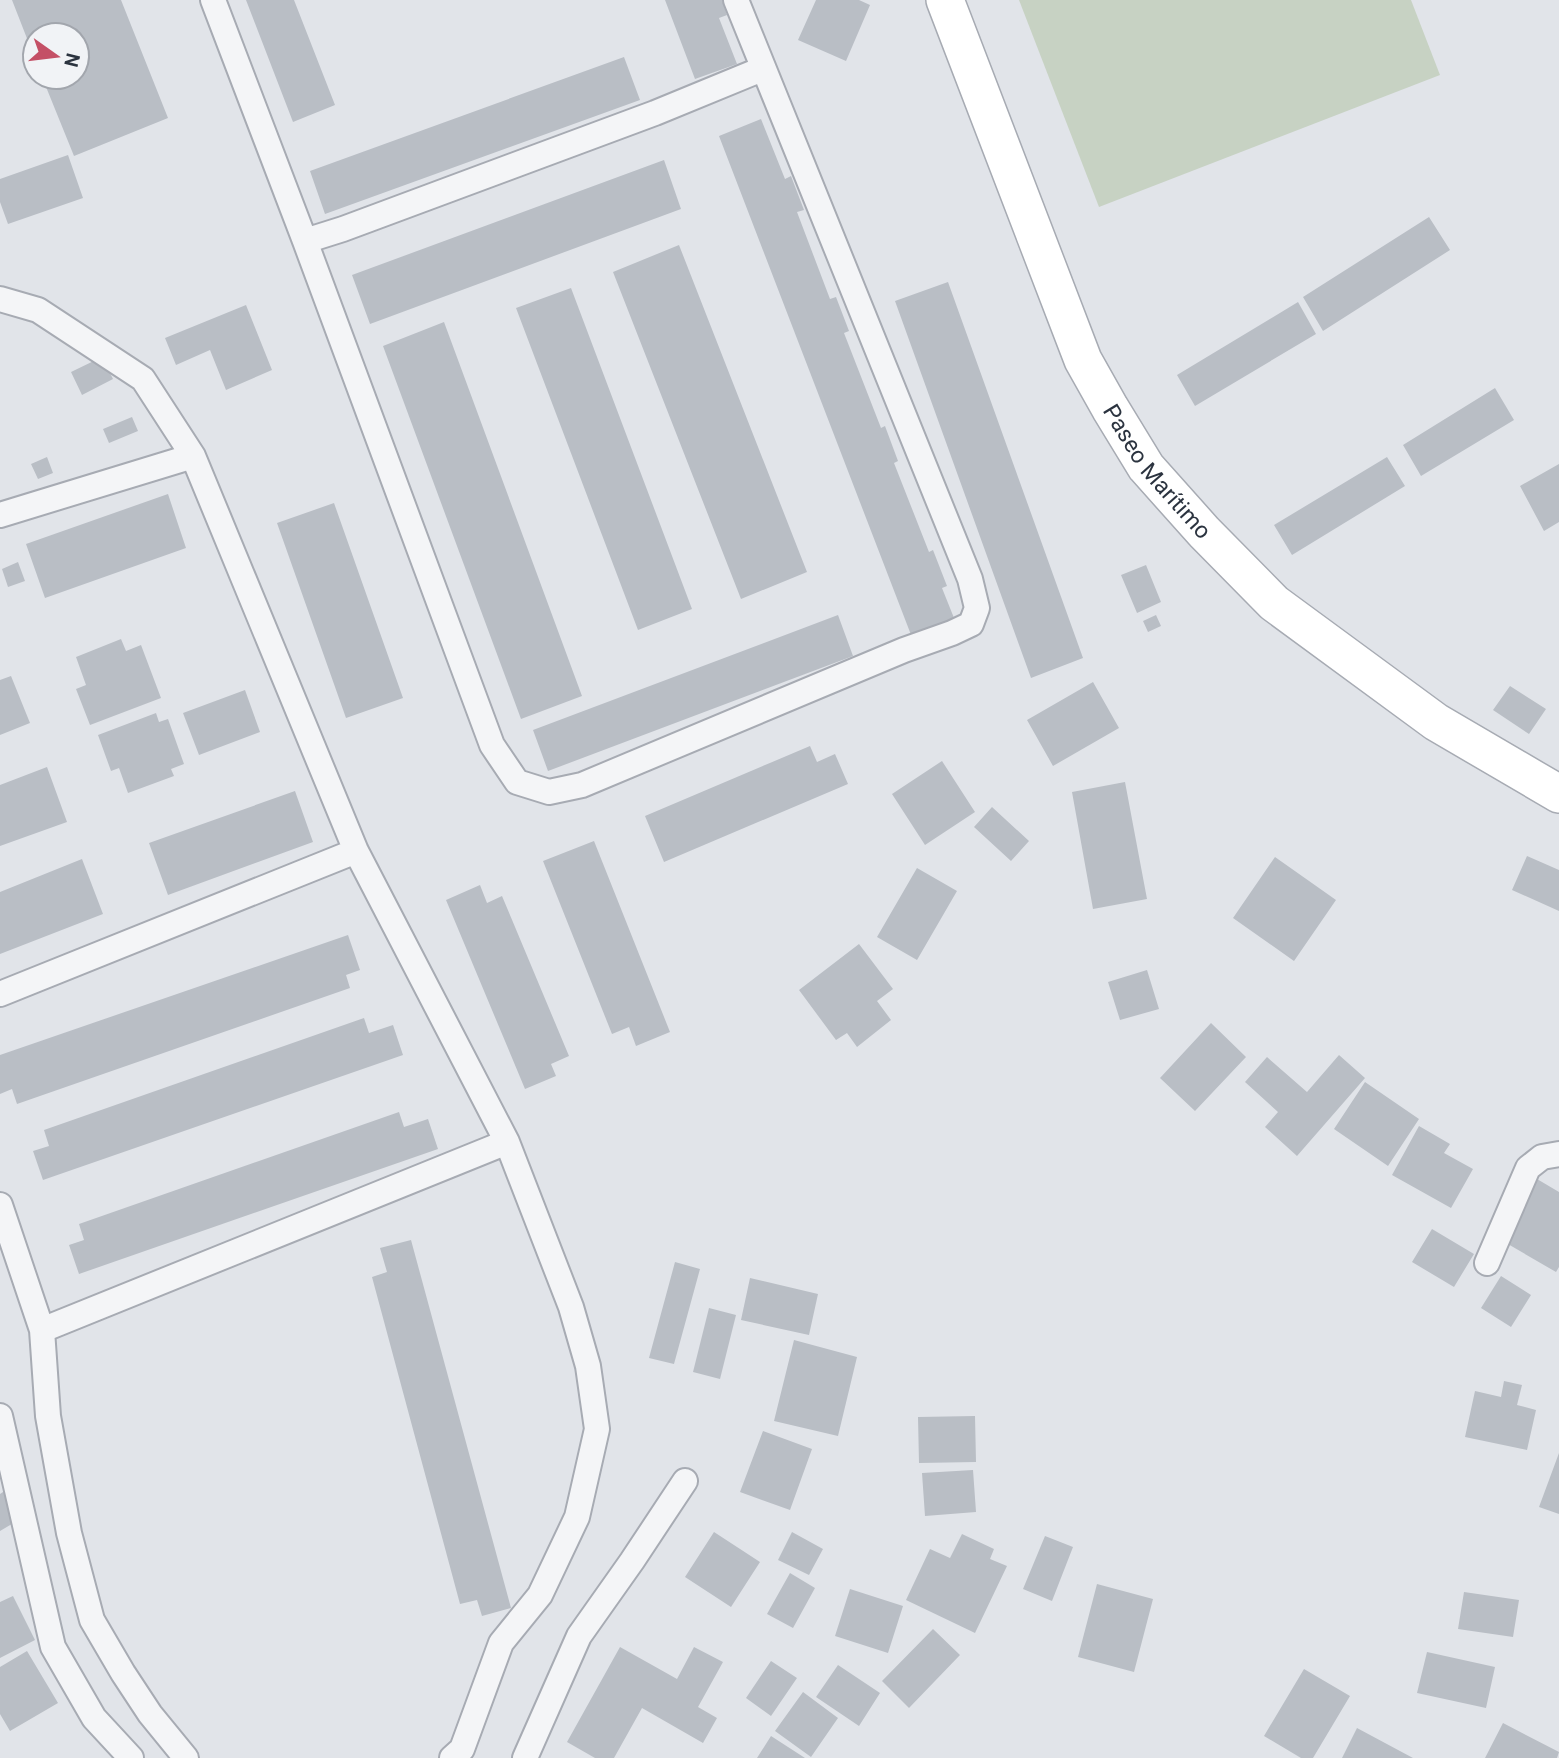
<svg xmlns="http://www.w3.org/2000/svg" width="1559" height="1758" font-family="Roboto,sans-serif">
  <style>
    .green { fill: #c7d2c3 }
    .building { fill: #b9bec5 }
    .lines { fill: none; stroke-linecap: round; stroke-linejoin: round }
    .street-casing { stroke: #a7abb3; stroke-width: 28 }
    .secondary-casing { stroke: #a7abb3; stroke-width: 40 }
    .street { stroke: #f4f5f7; stroke-width: 24 }
    .secondary { stroke: #fff; stroke-width: 37 }
    .labels { text-anchor: middle; stroke-width: 5; stroke-linejoin: round; paint-order: stroke }
    .street-label { font-size: 23px; fill: #2b333f; stroke: #f1f3f6 }
  </style>
  <rect width="100%" height="100%" fill="#e1e4e9"/>
  <!-- green -->
  <path class="green" d="M1019,0h392l29,75 -341,132z"/>
  <!-- building -->
  <path class="building" d="M12,0h109l47,118 -94,38 -32,-79h35v-42h-42v24z
    M246,0h48l41,105 -42,17z
    M665,0h57l5,15 -8,3 18,46 -42,15z
    M816,0h43l11,5 -24,56 -48,-21z
    M624,57l16,43 -315,114 -15,-43z
    M761,119l24,60 6,-3 13,34 -7,2 33,87 6,-2 13,34 -5,2 37,95 4,-2 13,35 -4,2 35,89 4,-2 14,36 -5,2 14,35 -43,17 -194,-504z
    M68,155l15,43 -75,26 -8,-22v-23z
    M664,160l17,49 -311,115 -18,-49z
    M1429,217l21,33 -127,81 -20,-34z
    M679,245l128,327 -66,27 -128,-327z
    M948,282l135,376 -52,20 -136,-377z
    M571,288l121,321 -54,21 -122,-322z
    M1298,302l18,32 -121,72 -18,-31z
    M246,305l26,65 -46,20 -16,-40 -34,15 -11,-27z
    M444,322l138,374 -61,23 -138,-373z
    M102,357l11,22 -31,16 -11,-23z
    M1495,388l19,32 -93,56 -18,-31z
    M132,417l6,14 -29,12 -6,-14z
    M47,457l6,16 -15,6 -7,-15z
    M1387,457l18,29 -113,69 -18,-30z
    M1559,464v58l-15,9 -24,-45z
    M168,494l18,54 -141,50 -19,-54z
    M334,503l69,195 -57,20 -69,-195z
    M18,562l7,19 -17,6 -6,-18z
    M1146,565l15,37 -24,11 -16,-38z
    M838,615l15,41 -305,115 -15,-41z
    M1156,615l5,11 -13,6 -5,-11z
    M121,639l5,12 15,-6 20,53 -71,27 -14,-36 10,-4 -10,-28z
    M11,676l19,47 -30,12v-55z
    M1093,682l26,46 -66,38 -26,-46z
    M1510,686l36,23 -17,25 -36,-24z
    M245,690l15,42 -61,23 -16,-42z
    M156,713l3,9 9,-3 16,45 -13,5 3,7 -46,17 -9,-25 -8,3 -13,-36z
    M810,746l7,16 18,-8 13,30 -184,78 -19,-46z
    M942,761l33,51 -50,33 -33,-51z
    M47,767l20,55 -67,24v-61z
    M1125,782l22,117 -54,10 -21,-117z
    M295,791l18,51 -145,53 -19,-52z
    M992,807l37,34 -18,20 -37,-34z
    M594,841l76,191 -34,14 -7,-19 -17,7 -69,-173z
    M1527,856l32,14v41l-47,-21z
    M1275,857l61,43 -42,61 -61,-43z
    M82,859l21,55 -103,40v-62z
    M917,868l40,23 -40,69 -40,-23z
    M480,885l7,18 15,-7 67,160 -18,8 5,12 -31,13 -79,-189z
    M348,935l12,35 -14,5 4,13 -333,116 -5,-15 -12,5v-39z
    M859,944l34,45 -16,12 14,19 -34,27 -10,-14 -11,7 -37,-50z
    M1147,970l12,39 -39,11 -12,-38z
    M364,1018l5,15 24,-8 10,30 -360,125 -10,-29 16,-5 -5,-16z
    M1211,1023l35,34 -51,54 -35,-33z
    M1339,1055l26,23 -68,78 -32,-29 13,-15 -33,-30 22,-25 40,35z
    M1365,1082l54,37 -31,47 -54,-37z
    M399,1112l5,15 24,-8 10,30 -359,125 -10,-29 15,-5 -5,-16z
    M1419,1126l31,18 -6,9 29,16 -22,39 -59,-33z
    M1537,1179l22,13v75l-3,5 -55,-32z
    M1432,1229l42,25 -20,33 -42,-25z
    M411,1240l100,368 -29,8 -5,-16 -17,4 -88,-327 15,-5 -7,-24z
    M675,1262l25,7 -26,95 -25,-6z
    M1501,1276l30,19 -20,32 -30,-19z
    M750,1278l68,16 -9,41 -68,-15z
    M709,1308l27,7 -16,64 -27,-7z
    M794,1340l63,17 -19,79 -64,-15z
    M1504,1381l18,4 -5,20 19,5 -9,40 -62,-13 10,-46 26,6z
    M975,1416l1,46 -57,1 -1,-46z
    M763,1431l49,18 -22,61 -50,-18z
    M1559,1453v61l-20,-7z
    M973,1470l3,42 -51,4 -3,-43z
    M6,1490l16,28 -22,13v-37z
    M714,1532l46,30 -29,45 -46,-30z
    M792,1532l31,17 -14,26 -31,-15z
    M962,1534l32,15 -4,10 17,7 -32,67 -69,-33 24,-51 20,9z
    M1045,1536l28,11 -21,54 -29,-12z
    M790,1573l25,15 -22,40 -26,-14z
    M1097,1584l56,15 -19,73 -56,-15z
    M850,1589l53,17 -15,47 -53,-17z
    M1464,1592l55,8 -6,37 -55,-8z
    M13,1596l22,44 -35,18v-56z
    M933,1629l27,26 -51,53 -27,-27z
    M620,1647l57,32 17,-32 29,15 -25,45 19,11 -14,25 -61,-35 -28,50h-19l-28,-16z
    M27,1651l31,52 -48,28 -10,-17v-47z
    M1427,1652l68,15 -9,41 -69,-15z
    M771,1661l26,17 -26,38 -25,-18z
    M838,1665l42,28 -21,33 -43,-29z
    M1304,1669l46,27 -37,62h-12l-37,-22z
    M803,1692l35,26 -27,39 -36,-26z
    M1503,1723l56,29 -2,6h-72z
    M1357,1728l56,30h-71z
    M771,1736l34,22h-48z"/>
  <g class="lines">
    <!-- street casing -->
    <g class="street-casing">
      <path id="street" d="M213,0l92,241 187,504 25,37 32,10 33,-7 322,-135 48,-17 19,-9 6,-16 -7,-29 -234,-579
        M305,241l38,-12 312,-116 107,-44
        M0,299l38,11 105,69 50,77 163,395 151,291 64,165 17,59 9,63 -20,88 -37,78 -39,48 -39,106 -10,9
        M0,515l193,-59
        M0,994l356,-143
        M0,1205l42,125 6,86 21,117 23,87 31,53 27,41 36,44
        M1487,1263l41,-95 14,-11 17,-3
        M42,1330l465,-188
        M0,1416l53,231 41,71 37,40
        M525,1758l54,-122 53,-75 53,-80"/>
    </g>
    <!-- secondary casing -->
    <g class="secondary-casing">
      <g id="secondary">
        <path id="s1" d="M945,0l138,360 27,48 36,59 58,65 70,71 162,119 123,72"/>
      </g>
    </g>
    <!-- street -->
    <use href="#street" class="street"/>
    <!-- secondary -->
    <use href="#secondary" class="secondary"/>
  </g>
  <g class="labels">
    <!-- street labels -->
    <g class="street-label">
      <text dy="8" stroke="none"><textPath href="#s1" startOffset="520">Paseo Marítimo</textPath></text>
    </g>
  </g>
  <!-- north arrow -->
  <g transform="translate(56 56) rotate(104)"><circle r="33" fill="#f1f3f6" stroke="#a2a6ad" stroke-width="2"/>
  <path d="M0-5L12 26L0 18L-12 26Z" fill="#c45066"/>
  <text y="-10" font-size="19" font-weight="bold" text-anchor="middle" fill="#2b333f">N</text>
  </g>
</svg>
